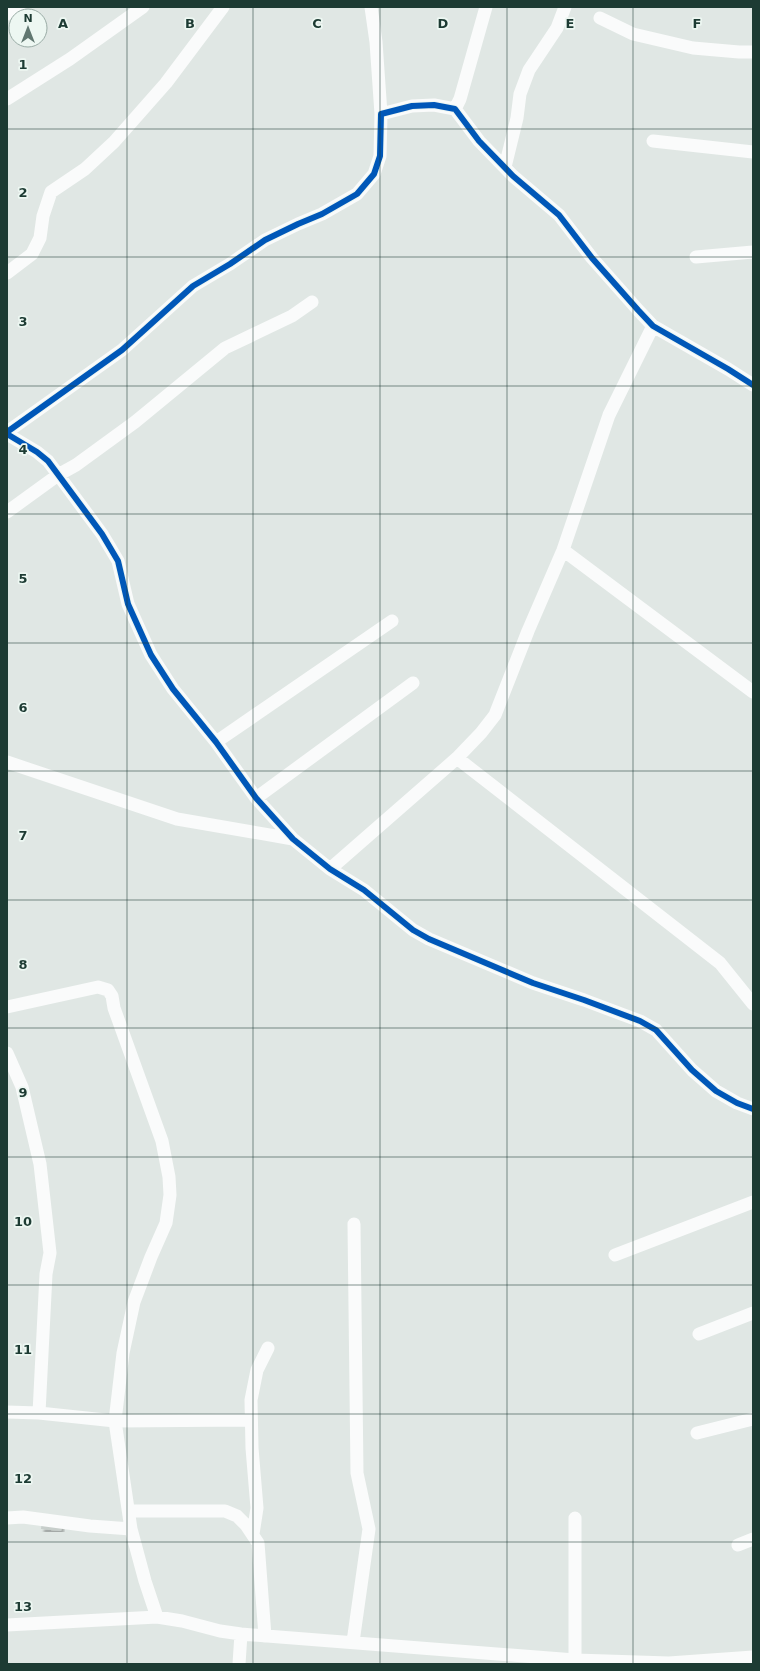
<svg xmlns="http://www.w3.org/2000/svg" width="760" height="1671" font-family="'DejaVu Sans',sans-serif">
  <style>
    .building { fill: #c7cecb; filter: url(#shadow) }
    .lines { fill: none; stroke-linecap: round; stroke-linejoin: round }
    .minor { stroke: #fafbfb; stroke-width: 13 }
    .cycleway-casing { stroke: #edf7f2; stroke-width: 8 }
    .cycleway { stroke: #0057b8; stroke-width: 6 }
    .grid { fill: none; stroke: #1d3b33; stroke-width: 1; stroke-opacity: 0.55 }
    .grid-label { font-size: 13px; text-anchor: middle; font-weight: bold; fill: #1d3b33; stroke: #edf7f2; stroke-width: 3.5; stroke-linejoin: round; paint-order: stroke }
  </style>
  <defs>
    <filter id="shadow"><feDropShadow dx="2.5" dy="4.5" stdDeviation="1" flood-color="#0004"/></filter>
  </defs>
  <rect width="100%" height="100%" fill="#e0e7e4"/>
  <!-- building -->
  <path class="building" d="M42,1521l20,2 -1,8 -20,-2z"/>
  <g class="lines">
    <!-- minor -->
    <path class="minor" d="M371,7l5,35 5,72
      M7,14l12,-7
      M600,18l33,16 60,14 46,4h14
      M7,99l63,-40 73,-52
      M455,109l5,-10 26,-92
      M653,141l100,11
      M505,167l12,-49 3,-24 9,-24 28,-42 8,-21
      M696,257l57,-5
      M7,273l25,-19 8,-16 3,-22 8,-24 34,-23 29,-27 52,-59 57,-76
      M7,432l115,-82 71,-64 37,-22 35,-24 33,-16 24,-10 35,-20 17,-20 6,-18 1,-42 31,-8 22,-1 21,4 24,32 34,35 46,39 33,43 46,52 15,16 75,43 25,16
      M7,434l30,18 11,9 54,73 16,27 10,43 23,51 22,34 43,53 40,56 37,41 37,30 34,21 49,40 16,9 104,44 51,17 56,21 16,9 36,40 24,21 21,12 16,6
      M7,512l51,-37 18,-10 59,-43 90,-74 67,-32 20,-14
      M563,550l190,142
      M216,742l176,-121
      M457,758l263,205 33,41
      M7,762l170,57 116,20
      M256,798l157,-115
      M330,869l127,-111 24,-25 14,-18 33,-84 35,-81 46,-135 44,-89
      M7,1007l91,-20 10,3 4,6 2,12 48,133 7,36 1,18 -4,28 -15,34 -17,45 -11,51 -8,68 16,108 14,52 12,36
      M7,1053l15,34 18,77 10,89 -4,21 -7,139
      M615,1255l138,-53
      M699,1334l54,-21
      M7,1412l32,1 76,8 136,-1
      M697,1433l56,-14
      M129,1511h96l12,5 9,9 12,18 7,93
      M7,1518l16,-1 67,9 41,3
      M253,1534l4,-26 -5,-60 -1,-48 6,-30 11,-22
      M738,1545l15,-6
      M7,1625l150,-8 25,4 38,10 21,3 334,26 94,3 84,-6
      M353,1642l16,-113 -12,-56 -3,-249
      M239,1664l2,-30
      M575,1664v-146"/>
    <!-- cycleway casing -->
    <g class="cycleway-casing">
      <path id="cycleway" d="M7,432l115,-82 71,-64 37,-22 35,-24 33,-16 24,-10 35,-20 17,-20 6,-18 1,-42 31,-8 22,-1 21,4 24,32 34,35 46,39 33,43 46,52 15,16 75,43 25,16
        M7,434l30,18 11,9 54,73 16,27 10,43 23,51 22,34 43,53 40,56 37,41 37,30 34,21 49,40 16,9 104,44 51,17 56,21 16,9 36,40 24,21 21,12 16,6"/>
    </g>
    <!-- cycleway -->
    <use href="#cycleway" class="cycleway"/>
  </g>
  <!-- grid -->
  <path class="grid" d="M127,7v1657M253,7v1657M380,7v1657M507,7v1657M633,7v1657M7,129h746M7,257h746M7,386h746M7,514h746M7,643h746M7,771h746M7,900h746M7,1028h746M7,1157h746M7,1285h746M7,1414h746M7,1542h746"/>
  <g class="grid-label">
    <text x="63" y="28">A</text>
    <text x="190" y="28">B</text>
    <text x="317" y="28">C</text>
    <text x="443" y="28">D</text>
    <text x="570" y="28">E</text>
    <text x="697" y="28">F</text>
    <text x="23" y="69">1</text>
    <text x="23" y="197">2</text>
    <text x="23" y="326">3</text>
    <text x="23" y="454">4</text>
    <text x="23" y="583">5</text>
    <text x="23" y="712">6</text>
    <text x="23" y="840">7</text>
    <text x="23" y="969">8</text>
    <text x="23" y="1097">9</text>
    <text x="23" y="1226">10</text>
    <text x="23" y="1354">11</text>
    <text x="23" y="1483">12</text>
    <text x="23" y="1611">13</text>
  </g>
  <!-- border -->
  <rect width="760" height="1671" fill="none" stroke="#1d3b33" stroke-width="16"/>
  <!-- north arrow -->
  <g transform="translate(28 28)"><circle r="19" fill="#edf7f2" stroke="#9aaca6"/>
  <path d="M0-3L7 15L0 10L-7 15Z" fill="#617771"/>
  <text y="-6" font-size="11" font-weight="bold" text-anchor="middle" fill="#1d3b33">N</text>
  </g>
</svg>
